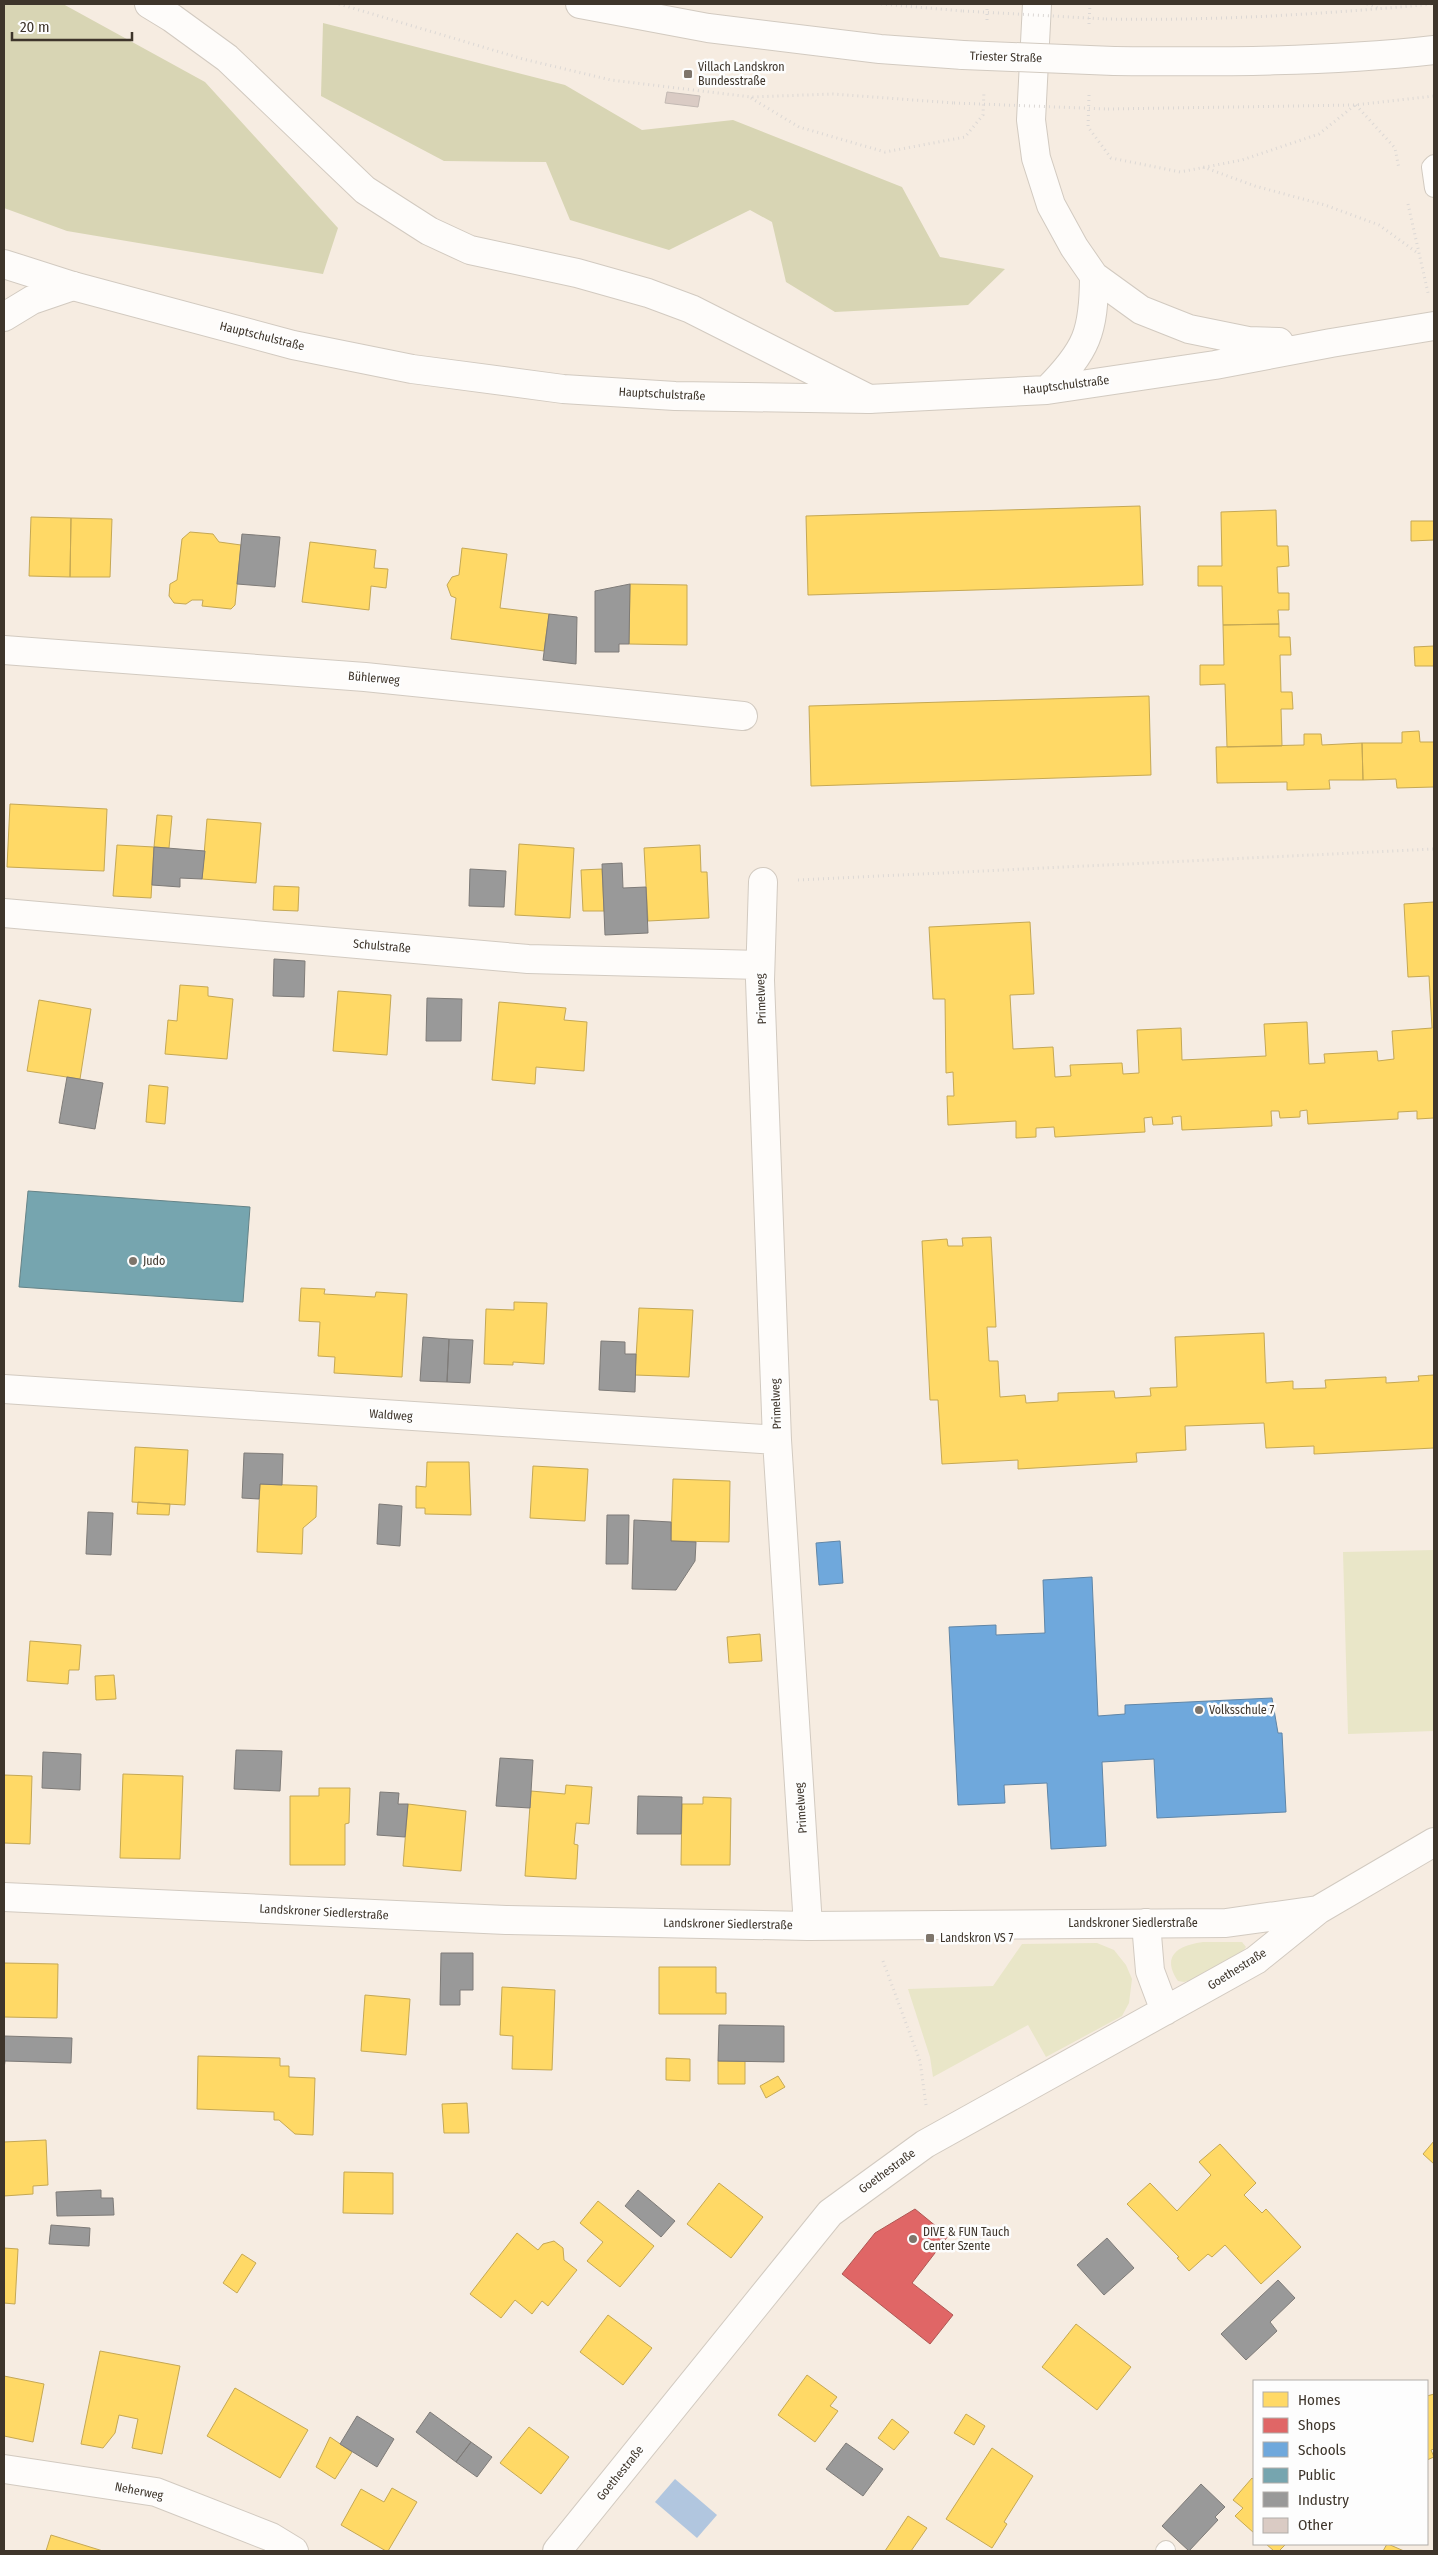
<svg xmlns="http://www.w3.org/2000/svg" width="1438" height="2555" font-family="'Fira Sans Condensed',sans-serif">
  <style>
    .green { fill: #e9e6c8 }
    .forest { fill: #d8d5b4 }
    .water { fill: #b1c6df }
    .homes { fill: #ffd966; stroke: #c5a854 }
    .shops { fill: #e06666; stroke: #af5754 }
    .schools { fill: #6fa8dc; stroke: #6086a7 }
    .public { fill: #76a5af; stroke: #658387 }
    .industry { fill: #999; stroke: #7e7b78 }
    .building { fill: #dacbc4; stroke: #c3b9b3 }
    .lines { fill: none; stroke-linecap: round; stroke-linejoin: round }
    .lane-casing { stroke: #d2cac0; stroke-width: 20 }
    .street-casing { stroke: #d2cac0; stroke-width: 30 }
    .secondary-casing { stroke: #d2cac0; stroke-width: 30 }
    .primary-casing { stroke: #d2cac0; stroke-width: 30 }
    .path { stroke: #dcd8d5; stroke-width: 3; stroke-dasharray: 1 4; stroke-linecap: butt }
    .lane { stroke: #fefcfa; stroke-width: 18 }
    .street { stroke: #fefcfa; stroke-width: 28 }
    .secondary { stroke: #fefcfa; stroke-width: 28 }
    .primary { stroke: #fefcfa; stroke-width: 28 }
    .primary-bridge-casing { stroke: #d2cac0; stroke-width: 30; stroke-linecap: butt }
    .path-bridge { stroke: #dcd8d5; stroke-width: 3; stroke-dasharray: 1 4; stroke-linecap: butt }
    .primary-bridge { stroke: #fefcfa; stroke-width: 28 }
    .poi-dot { fill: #7e756b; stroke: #fdfdfd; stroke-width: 2 }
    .labels { text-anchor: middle; stroke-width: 5; stroke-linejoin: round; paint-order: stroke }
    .street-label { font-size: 12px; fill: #3e352b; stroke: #fdfdfd }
    .poi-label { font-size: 12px; fill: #3e352b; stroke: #fdfdfd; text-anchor: start }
  </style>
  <rect width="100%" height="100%" fill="#f6ece1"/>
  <!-- green -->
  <path class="green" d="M1434,1550v181l-86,3 -5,-182z
    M1203,1942h39l4,5 -4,5 -51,28 -7,2 -6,-1c-18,-26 2,-36 25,-39z
    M1097,1943l17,7 12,15 6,14 -3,24 -7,13 -76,41 -18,-32 -95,52 -3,-20 -22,-68 85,-3 29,-42z"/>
  <!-- forest -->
  <path class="forest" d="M4,4h59l142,78 133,146 -15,46 -256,-43 -63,-23z
    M323,23l242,62 77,45 91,-10 169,67 38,70 65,12 -37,36 -133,7 -49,-30 -14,-60 -22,-12 -81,40 -99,-30 -24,-58 -102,-1 -123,-65z"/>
  <!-- water -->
  <path class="water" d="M675,2479l42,36 -20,23 -42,-36z"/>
  <!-- homes -->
  <path class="homes" d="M1140,506l3,79 -335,10 -2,-79z
    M1276,510l1,36h11l1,20 -12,1 1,26h11v17h-11l1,14 -56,1 -1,-39h-24v-20h24l-1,-54z
    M31,517l40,1 -1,59 -41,-1z
    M71,518l41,1 -2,58h-40z
    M1411,521h23v19l-23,1z
    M190,532l23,2 6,8 22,3 -6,60 -4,4 -29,-3 1,-6h-11l-6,4 -12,-1 -5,-7 1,-12 7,-4 5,-41z
    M310,542l66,8 -2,18 14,1 -2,19 -15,-2 -2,24 -67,-8z
    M462,548l45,6 -7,54 49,6 -5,37 -93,-12 5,-41 -5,-2 -4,-11 5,-8 7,-2z
    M630,584l57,1v60l-58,-1z
    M1279,624v13h11l1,18h-11l1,37h11l1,17h-12l1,37 -55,1 -2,-63 -25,1v-20h24l-1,-40z
    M1434,646v20h-19l-1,-19z
    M1149,696l2,79 -340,11 -2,-80z
    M1419,731l1,11h14v45l-37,1 -1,-9 -33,1 -1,-37h40v-11z
    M1304,734h17l1,11 40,-2 1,37h-34l1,9 -43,1v-8l-70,1 -1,-36 88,-2z
    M10,804l97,5 -3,62 -97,-4z
    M157,815l15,1 -3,32 -15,-1z
    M207,819l54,4 -5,60 -54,-4z
    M519,844l55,4 -4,70 -55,-3z
    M117,845l37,2 -3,51 -38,-2z
    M700,845l1,27h6l2,46 -61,3 -4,-73z
    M602,869l2,42h-21l-2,-41z
    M274,886l25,1 -1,24 -25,-1z
    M1434,902v216l-17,1v-8l-19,1v7l-90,5 -1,-14 -7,1v6l-20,1 -1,-7h-8l1,15 -90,4 -1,-14 -9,1 1,7 -20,1 -1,-8 -8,1 1,14 -90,5 -1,-10 -18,1v9l-20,1v-17l-68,4 -1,-29h7l-1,-24 -7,1 -1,-74h-12l-4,-72 101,-5 4,72 -24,1 3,54 40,-2 2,30 16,-1 -1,-11 52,-2 1,11 16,-1 -2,-43 44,-2 1,32 84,-4 -2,-32 43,-2 2,42 16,-1 -1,-9 53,-3 1,10 16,-2 -2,-28 40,-3 -3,-52 -21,1 -4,-73z
    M180,985l28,2v9l25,3 -6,60 -62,-5 3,-34 9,1z
    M338,991l53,4 -4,60 -54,-4z
    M39,1000l52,9 -11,70 -53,-8z
    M499,1002l67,6 -2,12 23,2 -3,49 -48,-4 -1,17 -43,-4z
    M149,1085l19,2 -3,37 -19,-2z
    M991,1237l5,90h-9l2,34h9l2,36 25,-2 1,8 32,-2v-8l56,-2 1,7 36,-2 -1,-8 27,-1 -2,-50 89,-4 2,50 27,-2v8l33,-1 -1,-8 61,-3v6l33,-2 -1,-5 16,-1v73l-120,6v-8l-48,2 -2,-25 -79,3 1,24 -50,3 1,9 -119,7v-9l-76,4 -4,-64h-8l-8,-159 25,-2 1,7h15l-1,-8z
    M301,1288l24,1 -1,5 51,3 1,-5 31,2 -5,83 -68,-4 1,-16 -17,-1 2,-34 -21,-1z
    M514,1302l33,1 -3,61 -31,-2v3l-29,-1 2,-55 28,1z
    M639,1308l54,2 -4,67 -54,-2z
    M135,1447l53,3 -3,55 -53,-3z
    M427,1462h42l2,53 -46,-1v-6h-9v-22l10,1z
    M533,1466l55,3 -3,52 -55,-3z
    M673,1479l57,2 -1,61 -58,-1z
    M260,1484l57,2 -1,31 -13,11 -1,26 -45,-2z
    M138,1502l32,2 -1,11 -32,-1z
    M760,1634l2,27 -33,2 -2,-26z
    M30,1641l51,4 -2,25h-10l-1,14 -41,-3z
    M114,1675l2,24 -20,1 -1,-24z
    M123,1774l60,2 -3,83 -60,-1z
    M4,1775l28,1 -2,68 -26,-1z
    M566,1785l26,2 -3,37 -13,-1 -2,21 4,1 -2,34 -51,-3 6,-85 34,3z
    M319,1788h31l-1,35 -4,1v41h-55v-69h29z
    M703,1797l28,1 -1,67h-49l1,-61h21z
    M408,1804l58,7 -5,60 -58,-5z
    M4,1963l54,1 -1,54 -53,-1z
    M659,1967h57v26h10v21h-67z
    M502,1987l53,3 -3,80 -40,-1 1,-33 -13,-1z
    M365,1995l45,4 -4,56 -45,-4z
    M198,2056l82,2v8h9v11l26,1 -2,57 -18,-1 -16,-14h-5v-8l-77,-3z
    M666,2058l24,1v22l-24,-1z
    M718,2061h27v23h-27z
    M778,2076l7,11 -19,11 -6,-12z
    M467,2103l2,30h-25l-2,-29z
    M46,2140l2,45 -15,1v8l-29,2v-54z
    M1434,2141v23l-11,-10z
    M1220,2144l36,39 -12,12 18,18 4,-4 35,38 -40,37 -36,-39 -13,12 -4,-3 -19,17 -12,-13 2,-1 -52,-53 23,-21 27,28 34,-36 -12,-13z
    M344,2172l49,1v41l-50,-1z
    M719,2183l44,34 -32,41 -44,-34z
    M598,2201l56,45 -34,41 -33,-26 16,-19 -23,-19z
    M517,2233l21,17 5,-6 11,-3 9,7 1,12 13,10 -29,36 -6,-5 -10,13 -17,-14 -14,18 -31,-24z
    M4,2248l14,1 -3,55 -11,-1z
    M242,2254l14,9 -19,30 -14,-10z
    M608,2315l44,33 -29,37 -43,-33z
    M1076,2324l55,43 -34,43 -55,-43z
    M100,2351l80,15 -18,88 -30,-6 6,-29 -19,-4 -4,18 -12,15 -22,-4z
    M807,2375l30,22 -7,9 8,5 -23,31 -37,-27z
    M4,2376l40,8 -11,58 -29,-6z
    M235,2388l73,42 -28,48 -73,-42z
    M1434,2394v55l-3,1 3,7 -7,3v-64z
    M966,2414l19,12 -11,19 -20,-12z
    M892,2419l17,13 -15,18 -16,-12z
    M529,2427l40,30 -28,37 -41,-31z
    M330,2437l22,15 -17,27 -19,-12z
    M992,2448l41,28 -29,46 3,2 -15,24 -46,-29z
    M1252,2478l2,2v53l-19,-17 8,-8 -10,-8z
    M392,2488l25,14 -29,49h-2l-45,-26 20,-36 23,13z
    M908,2516l19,12 -16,23h-26z
    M51,2535l52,16h-57z
    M1266,2544h20l-7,7h-5z
    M1387,2544h1l16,7h-21z"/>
  <!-- shops -->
  <path class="shops" d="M915,2209l33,27 -36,47 41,32 -23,29 -88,-70 33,-41z"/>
  <!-- schools -->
  <path class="schools" d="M840,1541l3,42 -24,2 -3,-42z
    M1092,1577l6,139 27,-2v-9l147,-7 6,35h4l4,79 -129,6 -3,-59 -52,3 4,84 -55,3 -4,-66 -43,2 1,18 -47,2 -9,-178 47,-2v10l49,-2 -2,-53z"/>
  <!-- public -->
  <path class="public" d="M28,1191l222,16 -7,95 -224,-15z"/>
  <!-- industry -->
  <path class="industry" d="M242,534l38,3 -5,50 -38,-3z
    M630,584l-1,60h-10v8h-24v-61z
    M549,614l28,3 -1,47 -33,-4z
    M154,847l51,4 -3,28 -22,-1v9l-28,-2z
    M622,863l1,25 23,-1 2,46 -43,2 -3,-71z
    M470,869l36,2 -2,36 -35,-1z
    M274,959l31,2 -1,36 -31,-1z
    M427,998l35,1 -1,42h-35z
    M67,1077l36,6 -8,46 -36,-6z
    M423,1337l26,2 -2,43 -27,-1z
    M449,1339l24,1 -3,43 -23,-1z
    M601,1341l24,1v12h11l-1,38 -36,-2z
    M244,1453l39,1 -1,31 -22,-1 -1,15 -17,-1z
    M379,1504l23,2 -2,40 -23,-2z
    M88,1512l25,1 -2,42 -25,-1z
    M607,1515h22l-1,49h-22z
    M634,1520l37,2v19l25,1 -1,19 -19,29 -44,-1z
    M236,1750l46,1 -2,40 -46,-2z
    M43,1752l38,2 -1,36 -38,-2z
    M500,1758l33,2 -3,48 -34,-2z
    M380,1792l19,1 -1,11h10l-3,33 -28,-2z
    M638,1796l44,1 -1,37h-44z
    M441,1953h32v37h-13v15h-20z
    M719,2025l65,1v36l-66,-1z
    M4,2036l68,2 -1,25 -66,-2 -1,8z
    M101,2190v8h12l1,17 -57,1 -1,-24z
    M638,2190l37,31 -14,16 -36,-31z
    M51,2225l39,3 -1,18 -40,-2z
    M1107,2238l27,30 -30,27 -27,-30z
    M1278,2280l17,18 -25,24 7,9 -31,29 -25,-26z
    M430,2412l41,30 -15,20 -40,-30z
    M357,2416l37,23 -17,28 -37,-23z
    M471,2442l21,15 -15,20 -21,-15z
    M846,2443l37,26 -20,27 -37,-27z
    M1201,2484l24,23 -10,10 3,3 -29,31 -27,-25z"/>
  <!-- building -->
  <path class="building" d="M667,92l33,4 -2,11 -33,-4z"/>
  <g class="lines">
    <!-- lane casing -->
    <g class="lane-casing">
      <path id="lane" d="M1434,164l-3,3 3,21
        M1165,2551l1,-1"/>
    </g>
    <!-- street casing -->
    <g class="street-casing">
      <path id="street" d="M4,317l28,-17 41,-14
        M4,650l361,27 378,39
        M763,882l-3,98 17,460 31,486
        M4,913l524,46 232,6
        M4,1389l773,51
        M4,1897l502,23 302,6 418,-3 92,-13 116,-68
        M1146,1923l4,48 15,40
        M4,2469l152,23 115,45 23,14
        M557,2551l273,-338 95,-69 331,-184 62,-50"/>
    </g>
    <!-- secondary casing -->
    <g class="secondary-casing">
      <path id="secondary" d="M1037,4l-6,116 5,38 15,47 23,42 20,29 47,34 48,19 59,12 31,1
        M4,264l69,22 220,59 119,24 151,20 112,7 194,3 178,-9 168,-25 116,-22 103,-17
        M1047,390c40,-40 47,-58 47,-114"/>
    </g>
    <!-- primary casing -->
    <g class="primary-casing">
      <path id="primary" d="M149,4l23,14 55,40 138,132 64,41 41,19 107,23 71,20 43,16 178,90
        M580,4l128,24 172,21 83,6
        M1114,61c107,1 213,1 320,-11"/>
    </g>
    <!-- path -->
    <path class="path" d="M339,4l184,55 88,21 140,17 82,-3 121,9
      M881,4l82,7
      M1367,4l11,4
      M1106,19c110,2 218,-5 327,-15
      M987,20v-16
      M1089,24l1,-20
      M1089,95l-1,32 23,31 69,14 62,-12 77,-26 36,-29
      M751,98l48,29 86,25 80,-15 18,-22 1,-24
      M1356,105l39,43 4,21
      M1108,109l247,-4 79,-9
      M1203,167l52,19 70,19 54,20 40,29
      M1408,204l20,89
      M798,880l636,-31
      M883,1961l37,100 6,44"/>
    <!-- lane -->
    <use href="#lane" class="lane"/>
    <!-- street -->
    <use href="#street" class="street"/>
    <!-- secondary -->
    <use href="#secondary" class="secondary"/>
    <!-- primary -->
    <use href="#primary" class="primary"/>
    <!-- primary-bridge casing -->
    <g class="primary-bridge-casing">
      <path id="primary-bridge" d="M963,55l151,6"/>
    </g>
    <!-- path-bridge -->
    <path class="path-bridge" d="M963,11l143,8
      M954,103l154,6"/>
    <!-- primary-bridge -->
    <use href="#primary-bridge" class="primary-bridge"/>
  </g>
  <!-- markers -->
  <g class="poi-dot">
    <rect x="683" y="69" width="10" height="10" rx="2.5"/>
    <circle cx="133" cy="1261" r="5"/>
    <circle cx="1199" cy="1710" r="5"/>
    <rect x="925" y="1933" width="10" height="10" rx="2.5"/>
    <circle cx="913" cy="2239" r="5"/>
  </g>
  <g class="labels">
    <!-- street labels -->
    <g class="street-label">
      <text transform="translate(1006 57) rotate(2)" y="4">Triester Straße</text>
      <text transform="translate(262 336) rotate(14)" y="4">Hauptschulstraße</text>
      <text transform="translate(1066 385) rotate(-7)" y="4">Hauptschulstraße</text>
      <text transform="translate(662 394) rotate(3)" y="4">Hauptschulstraße</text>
      <text transform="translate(374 678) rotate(5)" y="4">Bühlerweg</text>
      <text transform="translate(382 946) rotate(5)" y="4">Schulstraße</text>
      <text transform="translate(761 999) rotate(-92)" y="4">Primelweg</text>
      <text transform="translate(776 1404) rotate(-92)" y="4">Primelweg</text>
      <text transform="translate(391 1415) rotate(4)" y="4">Waldweg</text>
      <text transform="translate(801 1808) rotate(-94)" y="4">Primelweg</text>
      <text transform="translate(324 1912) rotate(3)" y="4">Landskroner Siedlerstraße</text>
      <text x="1133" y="1927">Landskroner Siedlerstraße</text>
      <text transform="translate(728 1924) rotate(1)" y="4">Landskroner Siedlerstraße</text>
      <text transform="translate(1237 1969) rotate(-32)" y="4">Goethestraße</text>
      <text transform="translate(887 2171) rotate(-36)" y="4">Goethestraße</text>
      <text transform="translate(620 2473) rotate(-51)" y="4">Goethestraße</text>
      <text transform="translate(139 2491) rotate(11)" y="4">Neherweg</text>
    </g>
    <!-- poi labels -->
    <g class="poi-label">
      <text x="698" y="71">Villach Landskron<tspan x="698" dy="14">Bundesstraße</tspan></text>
      <text x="143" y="1265">Judo</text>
      <text x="1209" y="1714">Volksschule 7</text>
      <text x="940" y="1942">Landskron VS 7</text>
      <text x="923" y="2236">DIVE &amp; FUN Tauch<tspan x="923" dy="14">Center Szente</tspan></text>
    </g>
  </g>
  <!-- border -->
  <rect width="1438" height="2555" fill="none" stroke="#3e352b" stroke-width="10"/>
  <!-- legend -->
  <rect x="1253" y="2380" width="175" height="165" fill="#fdfdfd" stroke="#b1ada9"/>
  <rect x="1263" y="2392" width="25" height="15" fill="#ffd966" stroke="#b1ada9"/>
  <text x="1298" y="2405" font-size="15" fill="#3e352b">Homes</text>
  <rect x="1263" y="2418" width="25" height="15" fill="#e06666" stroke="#b1ada9"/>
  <text x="1298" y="2430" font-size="15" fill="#3e352b">Shops</text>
  <rect x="1263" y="2442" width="25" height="15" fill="#6fa8dc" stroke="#b1ada9"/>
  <text x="1298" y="2455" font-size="15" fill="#3e352b">Schools</text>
  <rect x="1263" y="2468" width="25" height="15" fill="#76a5af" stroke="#b1ada9"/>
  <text x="1298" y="2480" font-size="15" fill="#3e352b">Public</text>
  <rect x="1263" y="2492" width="25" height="15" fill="#999999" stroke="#b1ada9"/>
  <text x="1298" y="2505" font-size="15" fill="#3e352b">Industry</text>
  <rect x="1263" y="2518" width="25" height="15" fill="#dacbc4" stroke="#b1ada9"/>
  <text x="1298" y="2530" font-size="15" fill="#3e352b">Other</text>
  <!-- scale -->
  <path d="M12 32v8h120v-8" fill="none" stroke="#3e352b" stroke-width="2.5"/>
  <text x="20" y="32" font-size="15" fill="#3e352b" stroke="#fdfdfd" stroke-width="4" paint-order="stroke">20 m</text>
</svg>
